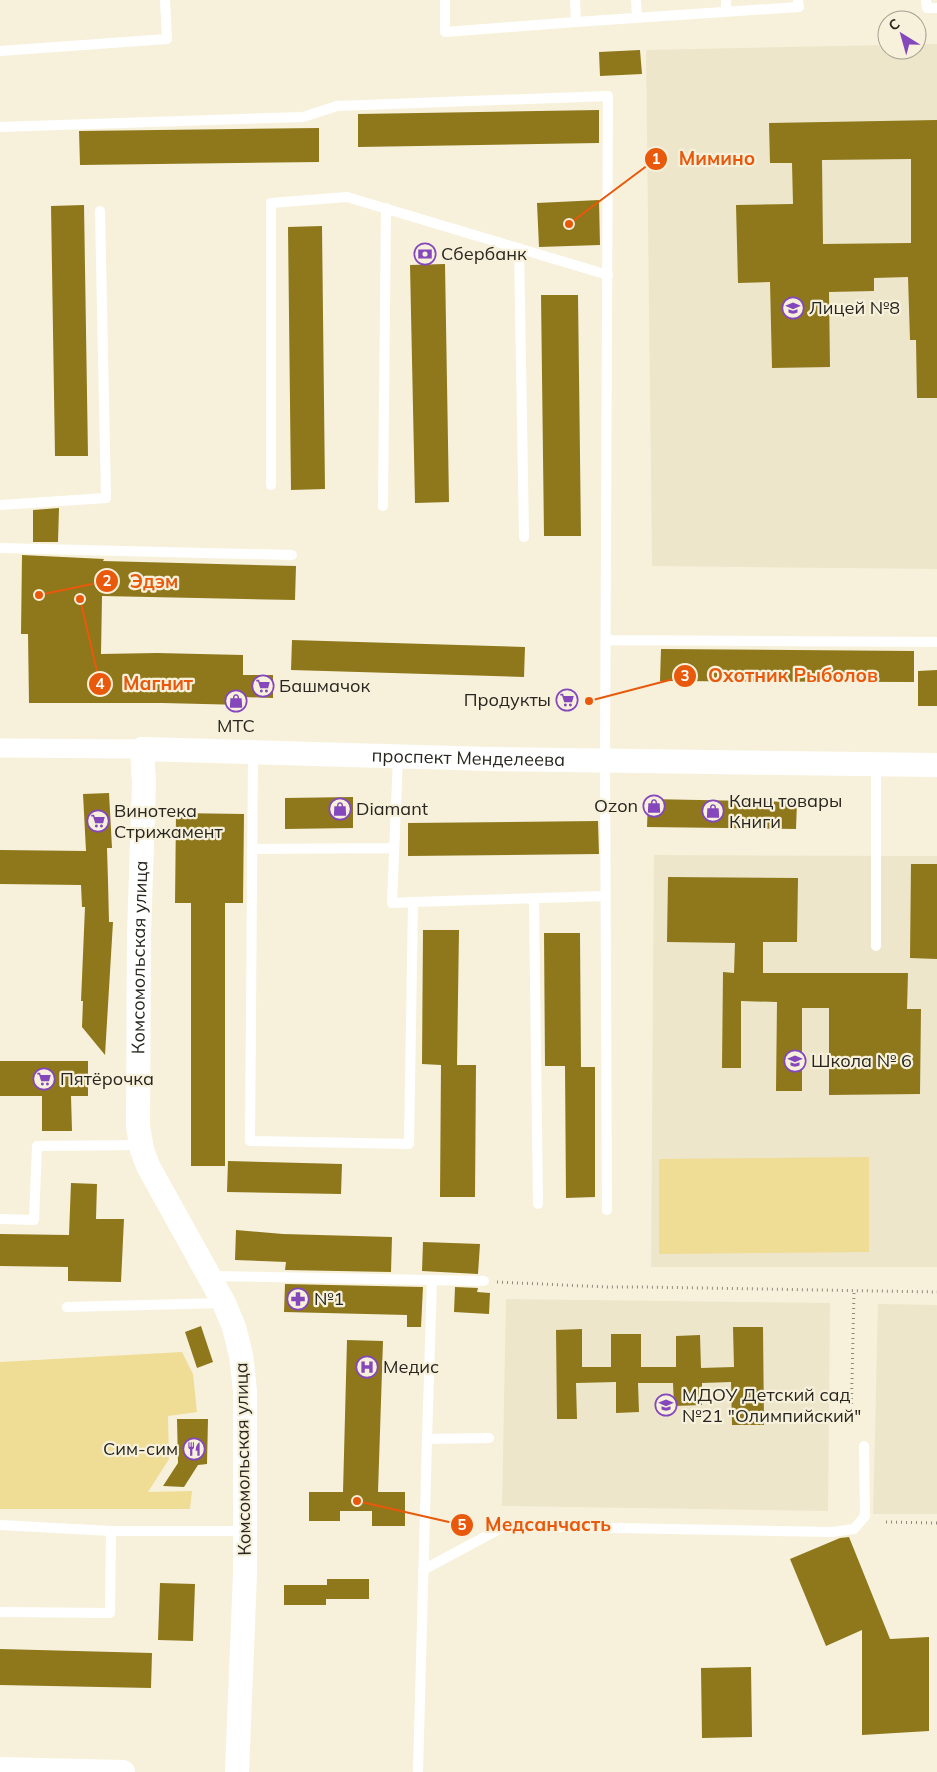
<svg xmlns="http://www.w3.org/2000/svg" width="937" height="1772" font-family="Mulish,sans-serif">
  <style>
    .built { fill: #ede6ca }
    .green { fill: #efdc95 }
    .building { fill: #8e781b; fill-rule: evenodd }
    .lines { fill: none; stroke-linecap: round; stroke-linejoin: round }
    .path { stroke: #8d897b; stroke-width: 3; stroke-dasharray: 1 4; stroke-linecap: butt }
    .service { stroke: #fff; stroke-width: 10 }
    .minor { stroke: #fff; stroke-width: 19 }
    .tertiary { stroke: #fff; stroke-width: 24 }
    .labels { text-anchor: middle; stroke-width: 4.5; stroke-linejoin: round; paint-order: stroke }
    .poi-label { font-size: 18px; fill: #28261f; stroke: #f7f1dc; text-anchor: start }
    .street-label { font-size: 18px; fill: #28261f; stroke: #f7f1dc }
    .leader { fill: none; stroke: #e8590c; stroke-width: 2 }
    .callout-dot { fill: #e8590c; stroke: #f7f1dc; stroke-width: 2 }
    .mark-label { font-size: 15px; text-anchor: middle; font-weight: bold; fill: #fff }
    .callout-label { font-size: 19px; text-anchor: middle; font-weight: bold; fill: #e8590c; stroke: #f7f1dc; stroke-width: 4.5; stroke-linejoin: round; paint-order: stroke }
  </style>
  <rect width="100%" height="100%" fill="#f7f1dc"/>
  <!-- built -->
  <path class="built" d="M917,44h20v525l-285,-3 -6,-516 241,-5v5h30z
    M654,855l283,1v411h-286z
    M506,1299l324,4 -2,208 -326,-5z
    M878,1304l59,1v209h-64z"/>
  <!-- green -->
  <path class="green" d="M869,1157v95l-210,2v-95z
    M182,1352l11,22 4,38 -29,4 1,43 -21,33 44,-1 -2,18h-190v-147z"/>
  <!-- building -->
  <path class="building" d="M640,50l2,24 -42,2 -1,-24z
    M599,110v33l-241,4v-33z
    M937,120v278h-20l-1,-58h-6l-2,-63 -34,1v13l-45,1 1,75 -58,1 -2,-86 -32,1 -2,-78 57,-1 -1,-41h-22l-1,-40zM911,159v84l-88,1 -1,-84z
    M319,128v34l-239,3 -1,-34z
    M599,200l1,45 -61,2 -2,-44z
    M84,205l4,251h-33l-4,-250z
    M322,226l3,263 -34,1 -3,-263z
    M445,264l4,238 -34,1 -5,-238z
    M541,295h37l3,241h-37z
    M59,508l-1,34h-25v-32z
    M22,555l82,4 -1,2 193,5 -1,34 -193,-4 -1,58 56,-1 86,2v20h30v23l-29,-1v8l-82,-2h-133l-1,-69h-7z
    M292,640l233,7 -1,30 -233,-7z
    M661,649l253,2v31l-254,-1z
    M937,670v36h-19v-35z
    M109,793l3,55h-5l1,33 1,41h4l-8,133 -23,-28 1,-26h-2l4,-94h-3l-1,-22 -81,-1v-34l86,1 -3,-57z
    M353,797v31l-68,1v-31z
    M648,799l149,3 -1,27 -149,-2z
    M176,813l68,1 -1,89h-18v263h-34v-263h-16z
    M598,821l1,33 -191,2v-33z
    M911,864h26v95l-27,-1z
    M668,877l130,1 -1,64h-34v31h145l-1,36h14l-1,85 -91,1v-87h-27v83h-26l1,-89 -36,-1v67h-19l1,-96 11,1 1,-30 -68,-1z
    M423,930h36l-2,135h19l-1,132h-35l1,-132 -19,-1z
    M544,933h36l1,134h14v130l-29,1 -1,-132h-20z
    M0,1061h88v35h-17l1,35h-30v-35h-42z
    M228,1161l114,3 -1,30 -114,-2z
    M71,1183l26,1 -1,35h28l-3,63 -53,-1v-14l-68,-1v-32l69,1z
    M236,1230l47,4 109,3 -1,35 -106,-2 1,-8 -51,-2z
    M423,1242l57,2 -2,30 -56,-3z
    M285,1284l138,3 -2,40h-14v-12l-123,-3z
    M455,1287l23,1 -1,4 13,1 -1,21 -35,-2z
    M201,1326l12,36 -16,6 -12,-36z
    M733,1327h30l1,98h-32l-1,-43 -29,1v22l-28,1 -1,-23h-35l1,29 -23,1v-31l-40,1 1,36h-20l-1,-89 26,-1v38h29v-33h30v33h35v-31l24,-1 1,33 33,-1z
    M347,1340l36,1 -5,151h27v34h-33v-15h-32v10h-31v-29h34z
    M177,1419h31l-1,45 -9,1 -14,22 -21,-1 15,-23z
    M849,1537l41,102 39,-2v94l-67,4v-105l-36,16 -36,-87 50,-21z
    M327,1579h42v20h-43v6h-42v-20h43z
    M160,1583l35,1 -2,57 -35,-1z
    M0,1649l152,4 -1,35 -151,-3z
    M751,1667l1,70 -50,1 -1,-70z"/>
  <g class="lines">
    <!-- path -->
    <path class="path" d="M497,1282l110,5h37l293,5
      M851,1424l3,-133
      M886,1522l51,1"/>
    <!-- service -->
    <path class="service" d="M445,0v32l131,-10
      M575,0l1,22 223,-15 -1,-7
      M636,0l1,18
      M726,0v12
      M926,0l1,8h10
      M0,51l167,-12 -2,-39
      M0,127l303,-10 34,-11 271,-10 -3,665 2,449
      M519,248l5,289
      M271,485v-282l76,-6 261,78
      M0,505l106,-7 -6,-287
      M383,506l3,-298
      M0,548l292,7
      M606,640l331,2
      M253,753l-3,388 159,3 4,-242 -21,1 6,-146
      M252,849l142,-1
      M534,899l4,305
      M413,902l193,-6
      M876,946v-181
      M0,1219l34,1 3,-74 104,-1
      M210,1276l274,5
      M67,1307l156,-4
      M427,1439l5,-159
      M0,1525l111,6h134
      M423,1570l82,-44 327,6 22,-3 11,-13 -1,-70
      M0,1612l110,1 1,-82
      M418,1772l9,-333 62,-1"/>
    <!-- minor -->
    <path class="minor" d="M0,748l142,1"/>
    <!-- tertiary -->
    <g class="tertiary">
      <path d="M0,1769l123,3"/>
      <path id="s1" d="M237,1772l8,-198v-184l-4,-35 -7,-28 -10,-24 -76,-137 -6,-16 -4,-24 1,-192 5,-150 -2,-35 347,10 448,6"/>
    </g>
  </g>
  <!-- icons -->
  <defs>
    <g id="bank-ring" transform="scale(1.125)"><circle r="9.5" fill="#f7f1dc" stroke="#8447bc" stroke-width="1.5"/><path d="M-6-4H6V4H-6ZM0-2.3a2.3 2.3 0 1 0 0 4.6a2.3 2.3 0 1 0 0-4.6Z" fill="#8447bc"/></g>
    <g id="school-ring" transform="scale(1.125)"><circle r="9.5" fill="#f7f1dc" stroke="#8447bc" stroke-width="1.5"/><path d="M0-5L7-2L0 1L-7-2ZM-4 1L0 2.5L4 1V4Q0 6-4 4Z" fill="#8447bc"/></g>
    <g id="supermarket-ring" transform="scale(1.125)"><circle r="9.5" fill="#f7f1dc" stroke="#8447bc" stroke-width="1.5"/><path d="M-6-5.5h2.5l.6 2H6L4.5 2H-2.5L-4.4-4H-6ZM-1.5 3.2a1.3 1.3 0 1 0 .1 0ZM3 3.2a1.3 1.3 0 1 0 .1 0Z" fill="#8447bc"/></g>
    <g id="shop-ring" transform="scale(1.125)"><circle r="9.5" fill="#f7f1dc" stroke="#8447bc" stroke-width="1.5"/><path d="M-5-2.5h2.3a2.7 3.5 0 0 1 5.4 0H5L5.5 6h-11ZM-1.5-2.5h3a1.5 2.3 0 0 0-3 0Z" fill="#8447bc"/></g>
    <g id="pharmacy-ring" transform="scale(1.125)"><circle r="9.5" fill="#f7f1dc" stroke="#8447bc" stroke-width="1.5"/><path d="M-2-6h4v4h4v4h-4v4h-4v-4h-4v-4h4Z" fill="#8447bc"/></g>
    <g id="hospital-ring" transform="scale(1.125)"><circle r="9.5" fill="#f7f1dc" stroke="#8447bc" stroke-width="1.5"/><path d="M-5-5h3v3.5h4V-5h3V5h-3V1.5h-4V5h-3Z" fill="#8447bc"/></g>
    <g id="restaurant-ring" transform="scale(1.125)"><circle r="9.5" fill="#f7f1dc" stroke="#8447bc" stroke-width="1.5"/><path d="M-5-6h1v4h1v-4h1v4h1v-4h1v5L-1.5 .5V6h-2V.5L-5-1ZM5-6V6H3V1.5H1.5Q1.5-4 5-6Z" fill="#8447bc"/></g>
  </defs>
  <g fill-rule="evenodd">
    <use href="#bank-ring" x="425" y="254"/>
    <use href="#school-ring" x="793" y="308"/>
    <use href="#supermarket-ring" x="263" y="686"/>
    <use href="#supermarket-ring" x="567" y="700"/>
    <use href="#shop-ring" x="236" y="701"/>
    <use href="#shop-ring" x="654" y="806"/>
    <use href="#shop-ring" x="340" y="809"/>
    <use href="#shop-ring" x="713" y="811"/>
    <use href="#supermarket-ring" x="98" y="821"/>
    <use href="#school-ring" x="795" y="1061"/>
    <use href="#supermarket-ring" x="44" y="1079"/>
    <use href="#pharmacy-ring" x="298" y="1299"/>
    <use href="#hospital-ring" x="367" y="1367"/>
    <use href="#school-ring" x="666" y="1405"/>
    <use href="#restaurant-ring" x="194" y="1449"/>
  </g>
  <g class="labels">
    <!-- poi labels -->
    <g class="poi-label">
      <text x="441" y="260">Сбербанк</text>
      <text x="809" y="314">Лицей №8</text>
      <text x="279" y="692">Башмачок</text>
      <text x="551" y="706" text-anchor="end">Продукты</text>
      <text x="236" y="732" text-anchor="middle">МТС</text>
      <text x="729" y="807">Канц товары<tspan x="729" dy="21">Книги</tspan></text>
      <text x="638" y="812" text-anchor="end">Ozon</text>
      <text x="356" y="815">Diamant</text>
      <text x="114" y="817">Винотека<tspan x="114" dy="21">Стрижамент</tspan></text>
      <text x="811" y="1067">Школа № 6</text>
      <text x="60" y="1085">Пятёрочка</text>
      <text x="314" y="1305">№1</text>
      <text x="383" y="1373">Медис</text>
      <text x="682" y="1401">МДОУ Детский сад<tspan x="682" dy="21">№21 "Олимпийский"</tspan></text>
      <text x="178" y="1455" text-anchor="end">Сим-сим</text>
    </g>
    <!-- street labels -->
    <g class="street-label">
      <text dy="6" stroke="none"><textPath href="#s1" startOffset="1374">проспект Менделеева</textPath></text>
      <text dy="6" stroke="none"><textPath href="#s1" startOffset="839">Комсомольская улица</textPath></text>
      <text transform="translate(243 1459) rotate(-91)" y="6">Комсомольская улица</text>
    </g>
  </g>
  <!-- callouts -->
  <path class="leader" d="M569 224L656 159M39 595L107 581M589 701L685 676M80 599L100 684M357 1501L462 1525"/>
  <g class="callout-dot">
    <circle cx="569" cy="224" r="5"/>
    <circle cx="39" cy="595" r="5"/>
    <circle cx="589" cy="701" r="5"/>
    <circle cx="80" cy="599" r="5"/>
    <circle cx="357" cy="1501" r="5"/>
    <circle cx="656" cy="159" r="12"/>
    <circle cx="107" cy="581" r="12"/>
    <circle cx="685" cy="676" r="12"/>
    <circle cx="100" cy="684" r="12"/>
    <circle cx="462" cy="1525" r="12"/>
  </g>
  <g class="mark-label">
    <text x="656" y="164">1</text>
    <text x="107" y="586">2</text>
    <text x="685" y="681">3</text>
    <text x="100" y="689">4</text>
    <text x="462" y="1530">5</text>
  </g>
  <g class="callout-label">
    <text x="717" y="165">Мимино</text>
    <text x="154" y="588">Эдэм</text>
    <text x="793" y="682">Охотник Рыболов</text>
    <text x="158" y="690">Магнит</text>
    <text x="548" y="1531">Медсанчасть</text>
  </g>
  <!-- north arrow -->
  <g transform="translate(902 35) rotate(323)"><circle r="24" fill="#f7f1dc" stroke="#a4a090"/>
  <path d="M0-4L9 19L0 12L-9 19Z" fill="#8447bc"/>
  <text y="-8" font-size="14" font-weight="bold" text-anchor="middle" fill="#28261f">С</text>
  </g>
</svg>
